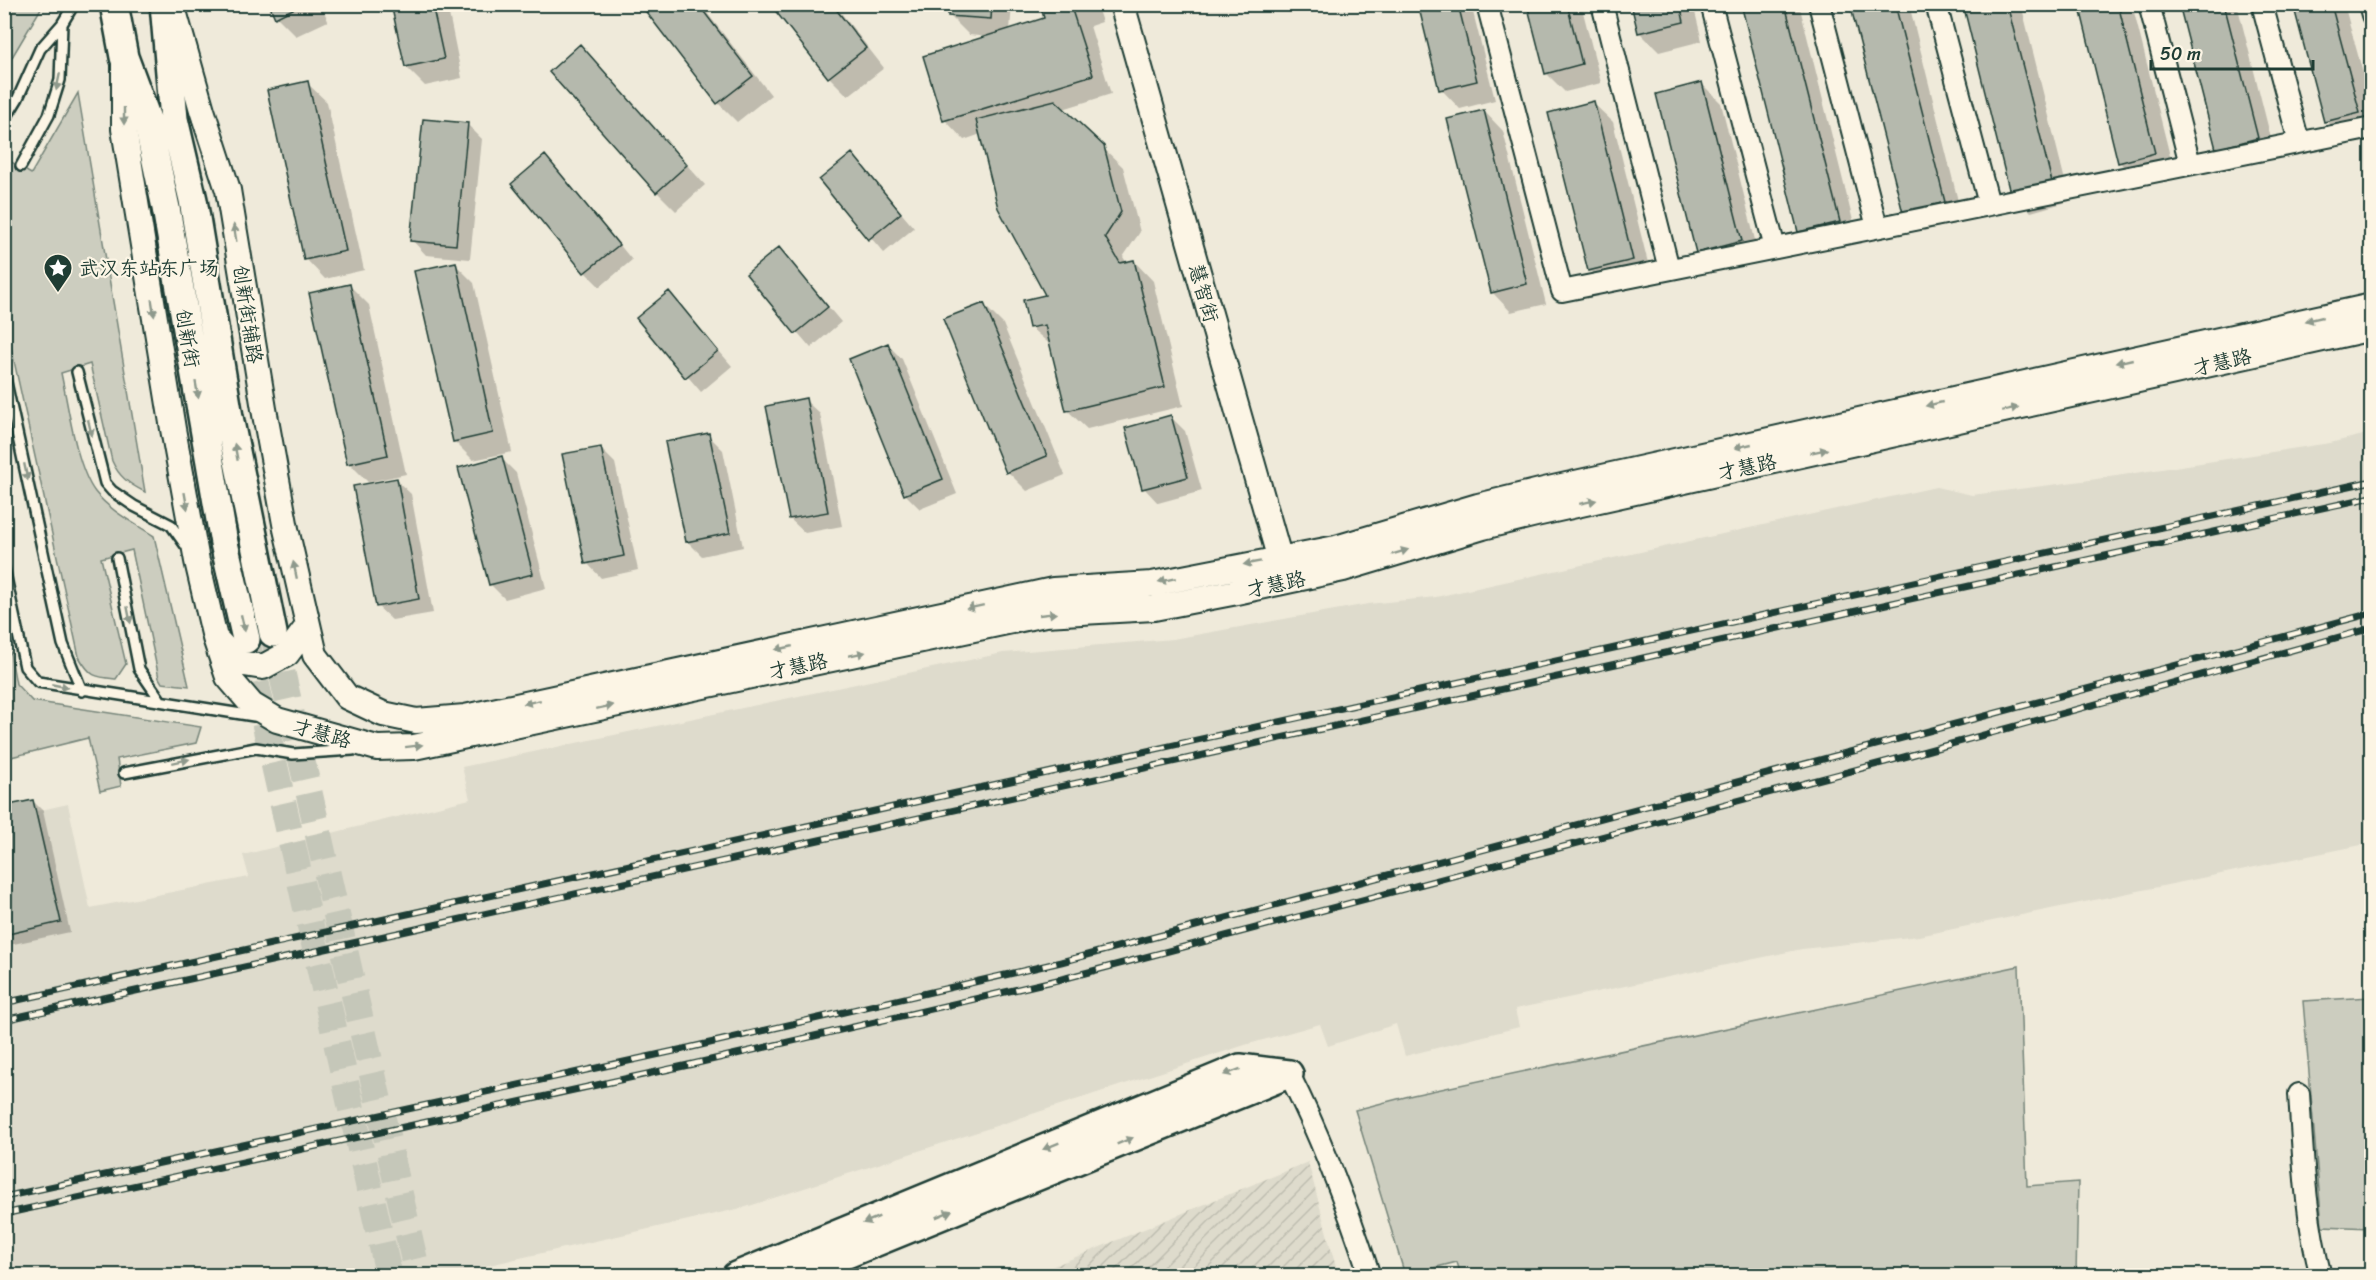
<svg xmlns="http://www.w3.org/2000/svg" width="2376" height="1280" font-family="Sriracha,'LXGW WenKai TC',sans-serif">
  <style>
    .built { fill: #dedbcc }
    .industrial { fill: url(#industrial-furrows) }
    .green { fill: #cccdbf; stroke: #76857a; stroke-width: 1.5 }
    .shadow { fill: #0003 }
    .building { fill: #b5b9ad; stroke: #1f3d34; stroke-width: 1.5 }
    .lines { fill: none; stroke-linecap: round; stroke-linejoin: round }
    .secondary-tunnel { stroke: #c5c7b9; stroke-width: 27; stroke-dasharray: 27 14; stroke-linecap: butt }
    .service-casing { stroke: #1f3d34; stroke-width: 14 }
    .minor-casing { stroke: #1f3d34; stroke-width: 24 }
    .tertiary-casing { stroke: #1f3d34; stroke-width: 28 }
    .secondary-casing { stroke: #1f3d34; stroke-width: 32 }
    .service { stroke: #fcf5e5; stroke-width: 9 }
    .minor { stroke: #fcf5e5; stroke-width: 20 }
    .tertiary { stroke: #fcf5e5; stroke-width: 24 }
    .secondary { stroke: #fcf5e5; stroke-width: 27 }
    .rail-casing { stroke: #1f3d34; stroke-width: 7 }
    .rail { stroke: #fcf5e5; stroke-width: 4.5; stroke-dasharray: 14; stroke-linecap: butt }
    .oneway { fill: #8e998c }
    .labels { text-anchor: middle; stroke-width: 4.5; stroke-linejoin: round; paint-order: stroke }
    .poi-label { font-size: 20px; fill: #1f3d34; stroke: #fcf5e5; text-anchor: start }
    .street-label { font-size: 20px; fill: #1f3d34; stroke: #fcf5e5 }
  </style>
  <defs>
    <pattern id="industrial-furrows" width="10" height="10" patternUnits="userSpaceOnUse" patternTransform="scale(1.5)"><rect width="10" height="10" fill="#dedbcc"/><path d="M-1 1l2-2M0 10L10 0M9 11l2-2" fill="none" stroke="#bebdb0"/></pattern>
  </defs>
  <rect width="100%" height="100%" fill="#efeada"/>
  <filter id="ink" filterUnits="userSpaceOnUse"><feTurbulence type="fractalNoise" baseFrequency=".0167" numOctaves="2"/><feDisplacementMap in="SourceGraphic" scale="12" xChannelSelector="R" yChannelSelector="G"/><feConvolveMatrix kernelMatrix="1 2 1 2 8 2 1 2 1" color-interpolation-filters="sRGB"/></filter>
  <g filter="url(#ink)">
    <!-- built -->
    <path class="built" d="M2371,433v410l-452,93 -117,13 -287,60 4,18 -114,29 -9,-32 -68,22 -8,-22 -75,21 -499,162 -301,68h-440l-1,-469 29,-6 4,11 31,-7 22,104 159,-31 -6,-22 227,-56 -8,-32 541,-114 170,-14 195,-35 68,-7 500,-110 36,8 118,-15 240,-37z"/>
    <!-- industrial -->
    <path class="industrial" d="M1308,1162l30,113h-306z"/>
    <!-- green -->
    <path class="green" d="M5,4l38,1 -38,64 -1,-64z
      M78,93l67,399c-16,-8 -26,-15 -33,-31l-22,-97 -29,9c7,32 15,94 34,119 15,19 39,31 59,44l35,150 -27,-3 -3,-5 -27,-128 -31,8 25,106 -10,15c-22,-2 -25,-2 -37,-22l-74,-337v-162l26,16z
      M5,652h5l6,32 16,17 169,26 -5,16 -79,16 4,27 -21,5 -12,-53 -81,20 -3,-14z
      M2019,966l8,220 51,-4 -2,93 -615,1 -4,-14 -52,13 -50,-165 58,-15z
      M2371,997v231l-49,-2 -19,-225z"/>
    <!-- shadow -->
    <path class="shadow" d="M271,4h50l7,17 -32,15 -19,-19z
      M393,4h54l15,74 -37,8 -19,-19z
      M642,4h58l71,91 -34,27 -19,-19z
      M772,4h62l50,64 -36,28 -19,-19z
      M950,4h62l-2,26 36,-11 -5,-15h55l6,18 -12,4 21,68 -48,15 60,58 17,65 -17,25 4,6 7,-2 19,20 30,125 -96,23 -20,-19 -15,-64 -21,-18 17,-32 -67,-162 -17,6 -19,-20 44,-83 -20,-2 -19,-19z
      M1420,4h51l24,96 -35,9 -19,-20z
      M1529,4h52l20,79 -36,9 -19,-19z
      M1633,4h60l9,37 -43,11 -19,-19z
      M1742,4h57l59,237 -39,10 -19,-19z
      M1852,4h57l54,217 -39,10 -20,-19z
      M1964,4h57l49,197 -39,11 -19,-20z
      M2080,4h52l42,168 -35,9 -20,-19z
      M2181,4h56l39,154 -40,9 -19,-19z
      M2294,4h50l28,102v28l-27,7 -19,-20z
      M580,46l125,139 -29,26 -19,-19z
      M307,83l20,19 37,168 -39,9 -19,-20z
      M1702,84l19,19 39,157 -43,11 -19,-19z
      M1593,103l20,19 39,157 -43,11 -20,-20z
      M1484,111l19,20 43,173 -35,8 -19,-20z
      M468,125l14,14 -12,120 -44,-4 -14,-15z
      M852,155l62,73 -30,25 -63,-73z
      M545,157l15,15 72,88 -32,27 -15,-15 -72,-88z
      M779,249l62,73 -30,26 -63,-73z
      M455,264l19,19 38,169 -39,8 -19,-19z
      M350,286l19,19 37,169 -38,8 -19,-19z
      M669,293l63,73 -31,26 -63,-74z
      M984,305l19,19 62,151 -38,16 -19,-19z
      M888,345l14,14 55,135 -37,15 -15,-15z
      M805,400l15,14 22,112 -37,7 -15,-14z
      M1171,417l14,14 17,60 -44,12 -14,-15z
      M708,435l15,15 20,97 -41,9 -15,-15z
      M600,448l15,15 23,107 -37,8 -14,-15z
      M501,458l15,15 30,115 -41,11 -14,-14z
      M396,480l15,14 22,119 -41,7 -15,-14z
      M33,801l10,10 27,121 -66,14v-138z"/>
    <!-- building -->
    <path class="building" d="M269,4h34l-28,14z
      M391,4h41l12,55 -39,8z
      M640,4h58l55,72 -36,28z
      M770,4h62l34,44 -38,30z
      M949,4h43l-1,15 -43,-3z
      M1040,4h37l-6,3 22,68 -150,46 -20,-65 121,-38z
      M1418,4h40l19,77 -38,9z
      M1527,4h40l15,60 -37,10z
      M1631,4h49l4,18 -46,11z
      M1741,4h44l55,218 -42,10z
      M1850,4h45l50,198 -42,11z
      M1963,4h44l45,178 -42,11z
      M2079,4h39l37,149 -37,10z
      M2179,4h45l34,134 -42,11z
      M2293,4h38l29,109 -36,9z
      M580,44l107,121 -31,28 -107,-121z
      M308,81l38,170 -42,9 -37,-170z
      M1702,82l40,159 -46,12 -40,-159z
      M1055,100l49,46 17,66 -16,25 15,26 14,-3 31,127 -99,24 -21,-86 -16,3 -6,-28 22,-5 -47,-87 -22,-88z
      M1594,101l39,159 -45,11 -40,-158z
      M1484,110l43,174 -36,9 -44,-174z
      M423,119l45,4 -12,122 -46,-4z
      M852,153l49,60 -33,27 -49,-60z
      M545,155l74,90 -35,28 -73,-89z
      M779,247l49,60 -33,27 -49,-60z
      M456,262l37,171 -40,9 -39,-171z
      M350,284l38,171 -41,9 -38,-171z
      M669,291l49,60 -33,27 -49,-60z
      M984,303l63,153 -41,17 -63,-154z
      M888,343l55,136 -39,16 -55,-136z
      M806,398l22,114 -39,7 -23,-113z
      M1171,415l17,62 -46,12 -17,-61z
      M709,433l21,100 -44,9 -21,-100z
      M601,447l23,109 -39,8 -23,-110z
      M502,456l31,118 -44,11 -31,-117z
      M397,478l22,121 -43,8 -23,-121z
      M33,800l28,122 -57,13v-129z
      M33,800l28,122 -57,13v-129z"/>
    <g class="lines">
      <!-- secondary-tunnel -->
      <path class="secondary-tunnel" d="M273,633l145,643
        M247,643l142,633"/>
      <!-- service casing -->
      <g class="service-casing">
        <path id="service" d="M4,121l14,-23 22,-49 22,-25 12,-20
          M21,166l28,-51 11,-35 2,-56
          M77,372l28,111 7,8 22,15 37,19 15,21
          M4,373l59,271 19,47
          M117,558l22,111 22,32
          M4,568l21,99 13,15 216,34
          M124,773l132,-25 37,6 60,-4"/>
      </g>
      <!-- minor casing -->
      <g class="minor-casing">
        <path id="minor" d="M1487,4l75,287 810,-163
          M1602,4l67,265
          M1711,4l64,244
          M1819,4l58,223
          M1936,4l53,200
          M2149,4l41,160
          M2262,4l37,138
          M2369,4l3,11
          M1289,1074c33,65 58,132 81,202
          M2299,1094c4,60 6,123 22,182"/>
      </g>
      <!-- tertiary casing -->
      <g class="tertiary-casing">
        <path id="tertiary" d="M172,4l30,106 26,80 36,219 22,120 29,126 32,42 36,17 33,7 49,-4 588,-127 99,-6 184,-36 142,-42 66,-16 828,-184
          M1122,4l162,570
          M124,63v66l49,300 24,132 18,77 13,39 24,28 25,15 100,28 37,-1 631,-133 109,-6 78,-15 111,-24 140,-42 53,-13 836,-186
          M219,642l19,21 25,4 24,-13 20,-27"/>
      </g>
      <!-- secondary casing -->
      <g class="secondary-casing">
        <path id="secondary" d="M114,4l10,53 23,62 19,89 58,335 22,96
          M164,4l10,115 19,81 36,217 44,216
          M736,1276l504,-208 49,6
          M793,1276l493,-201"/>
      </g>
      <!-- service -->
      <use href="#service" class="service"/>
      <!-- minor -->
      <use href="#minor" class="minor"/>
      <!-- tertiary -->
      <use href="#tertiary" class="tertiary"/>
      <!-- secondary -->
      <use href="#secondary" class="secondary"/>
      <!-- rail casing -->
      <g class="rail-casing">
        <path id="rail" d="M4,1003l2368,-522
          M4,1020l2368,-523
          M4,1197l684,-149 373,-86 1311,-349
          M4,1214l689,-150 373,-86 838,-221 468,-129"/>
      </g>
      <!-- rail -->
      <use href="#rail" class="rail"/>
    </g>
    <!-- one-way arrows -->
    <defs><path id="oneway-solid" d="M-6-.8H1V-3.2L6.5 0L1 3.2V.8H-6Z" transform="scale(1.5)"/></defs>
    <g class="oneway">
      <use href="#oneway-solid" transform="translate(58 82) rotate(102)"/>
      <use href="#oneway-solid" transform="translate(124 116) rotate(90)"/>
      <use href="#oneway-solid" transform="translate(235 233) rotate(-99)"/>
      <use href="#oneway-solid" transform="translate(153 308) rotate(81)"/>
      <use href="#oneway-solid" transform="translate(2314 319) rotate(167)"/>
      <use href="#oneway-solid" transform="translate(2124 361) rotate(167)"/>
      <use href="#oneway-solid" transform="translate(197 390) rotate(80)"/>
      <use href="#oneway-solid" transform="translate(1934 404) rotate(167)"/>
      <use href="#oneway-solid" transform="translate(2010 409) rotate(-12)"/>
      <use href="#oneway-solid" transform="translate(90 428) rotate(77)"/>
      <use href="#oneway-solid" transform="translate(1743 446) rotate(167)"/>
      <use href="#oneway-solid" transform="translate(1819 451) rotate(-12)"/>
      <use href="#oneway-solid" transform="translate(236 452) rotate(-101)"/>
      <use href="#oneway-solid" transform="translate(26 472) rotate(78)"/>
      <use href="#oneway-solid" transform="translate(186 501) rotate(80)"/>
      <use href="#oneway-solid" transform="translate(1588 502) rotate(-12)"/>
      <use href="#oneway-solid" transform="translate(1400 552) rotate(-17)"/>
      <use href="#oneway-solid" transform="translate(1252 563) rotate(170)"/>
      <use href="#oneway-solid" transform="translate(295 570) rotate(-102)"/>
      <use href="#oneway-solid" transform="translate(1167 580) rotate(168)"/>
      <use href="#oneway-solid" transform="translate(975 607) rotate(168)"/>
      <use href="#oneway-solid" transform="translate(1048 614) rotate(-6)"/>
      <use href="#oneway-solid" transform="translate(129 615) rotate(79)"/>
      <use href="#oneway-solid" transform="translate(243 623) rotate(77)"/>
      <use href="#oneway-solid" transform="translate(784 648) rotate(168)"/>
      <use href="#oneway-solid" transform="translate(857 654) rotate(-12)"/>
      <use href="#oneway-solid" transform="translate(60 686) rotate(11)"/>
      <use href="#oneway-solid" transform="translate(532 702) rotate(168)"/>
      <use href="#oneway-solid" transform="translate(605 707) rotate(-12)"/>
      <use href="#oneway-solid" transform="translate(414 746) rotate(-7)"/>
      <use href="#oneway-solid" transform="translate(181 761) rotate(-12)"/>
      <use href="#oneway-solid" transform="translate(1232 1072) rotate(160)"/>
      <use href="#oneway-solid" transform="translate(1125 1141) rotate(-22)"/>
      <use href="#oneway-solid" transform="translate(1051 1146) rotate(158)"/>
      <use href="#oneway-solid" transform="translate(944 1214) rotate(-22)"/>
      <use href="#oneway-solid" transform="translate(871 1220) rotate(158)"/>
    </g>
  </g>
  <!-- icons -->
  <defs>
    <g id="sight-pin" transform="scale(1.5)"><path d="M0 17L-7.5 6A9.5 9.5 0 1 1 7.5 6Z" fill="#1f3d34" stroke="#fcf5e5"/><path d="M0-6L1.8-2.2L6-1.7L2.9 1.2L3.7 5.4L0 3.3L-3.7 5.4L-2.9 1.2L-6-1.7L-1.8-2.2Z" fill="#fff"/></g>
  </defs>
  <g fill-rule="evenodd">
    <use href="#sight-pin" x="58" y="268"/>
  </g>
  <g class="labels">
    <!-- poi labels -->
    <g class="poi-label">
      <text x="79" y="275">武汉东站东广场</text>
    </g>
    <!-- street labels -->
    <g class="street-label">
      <text transform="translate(1204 293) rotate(74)" y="7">慧智街</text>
      <text transform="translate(248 314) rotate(81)" y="7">创新街辅路</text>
      <text transform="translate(188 338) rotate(80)" y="7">创新街</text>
      <text transform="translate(2222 362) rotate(-13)" y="7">才慧路</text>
      <text transform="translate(1747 467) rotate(-12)" y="7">才慧路</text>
      <text transform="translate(1276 584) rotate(-12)" y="7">才慧路</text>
      <text transform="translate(798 666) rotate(-12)" y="7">才慧路</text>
      <text transform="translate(322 733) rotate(16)" y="7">才慧路</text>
    </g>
  </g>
  <!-- margin -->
  <rect width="2376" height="1280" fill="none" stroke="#fcf5e5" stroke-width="24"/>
  <rect x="12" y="12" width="2352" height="1256" fill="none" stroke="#1f3d34" stroke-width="2" filter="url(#ink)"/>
  <!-- scale -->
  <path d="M2151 60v9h162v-9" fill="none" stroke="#1f3d34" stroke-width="3"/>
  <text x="2160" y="60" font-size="18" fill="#1f3d34" stroke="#fcf5e5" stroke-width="4.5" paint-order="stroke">50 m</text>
</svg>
